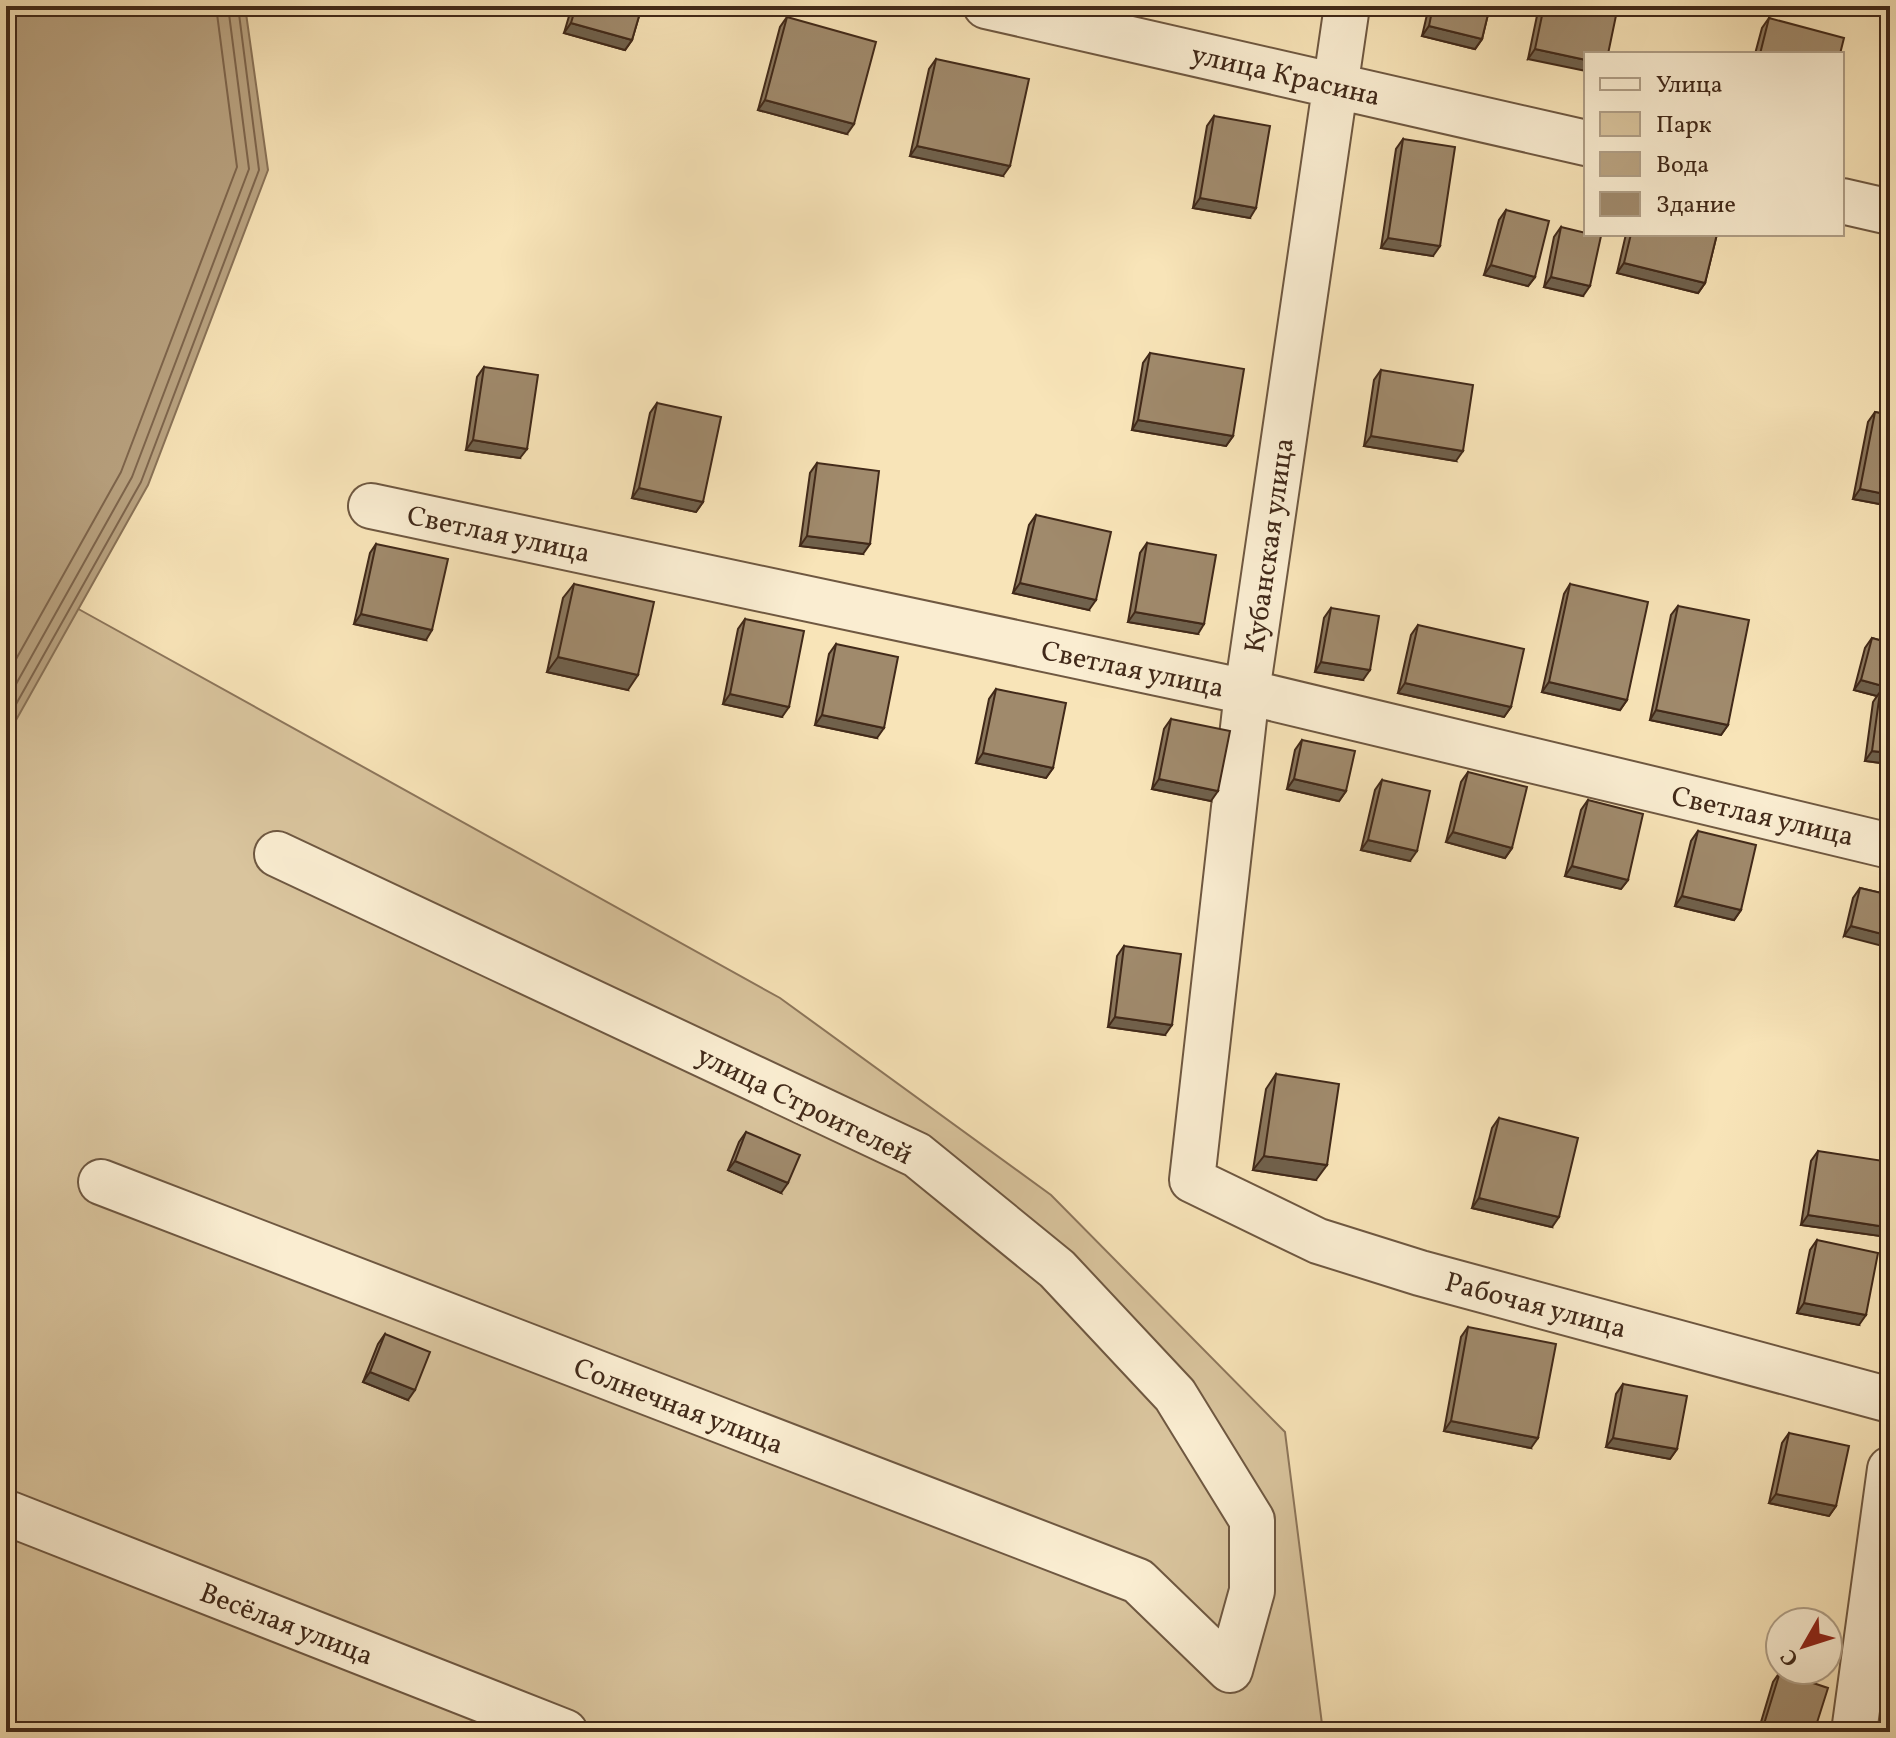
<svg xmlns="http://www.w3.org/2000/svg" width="1896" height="1738" font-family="Vollkorn,serif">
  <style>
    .green { fill: #d9c49d; stroke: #8d765b; stroke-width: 2 }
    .water { fill: #baa482; stroke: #8a7358; stroke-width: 2 }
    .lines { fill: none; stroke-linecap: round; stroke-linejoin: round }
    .shore { stroke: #7e664e; stroke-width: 2 }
    .minor-casing { stroke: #6f5841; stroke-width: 48 }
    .minor { stroke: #faedd1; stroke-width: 44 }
    .wall { fill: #8a775d; stroke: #412919; stroke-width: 2 }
    .shaded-wall { fill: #70614c; stroke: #412919; stroke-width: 2 }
    .building { fill: #a08a6c; stroke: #412919; stroke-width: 2 }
    .labels { text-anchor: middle; stroke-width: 7; stroke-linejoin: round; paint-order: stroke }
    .street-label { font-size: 28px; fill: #412919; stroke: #faedd1 }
  </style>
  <rect width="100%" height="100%" fill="#f8e4b8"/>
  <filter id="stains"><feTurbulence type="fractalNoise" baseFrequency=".0025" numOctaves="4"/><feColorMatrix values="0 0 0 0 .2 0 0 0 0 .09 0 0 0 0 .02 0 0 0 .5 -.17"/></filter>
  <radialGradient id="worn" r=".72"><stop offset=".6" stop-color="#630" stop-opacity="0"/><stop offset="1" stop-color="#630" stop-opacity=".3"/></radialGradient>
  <!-- green -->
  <path class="green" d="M73,606l707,392 271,197 234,237 38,300h-1317v-1026z"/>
  <!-- water -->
  <path class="water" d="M6,6h239l23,164 -120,315 -142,253z"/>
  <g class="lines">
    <!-- shore -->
    <path class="shore" d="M6,677l115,-205 116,-305 -21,-161
      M6,702l126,-225 117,-308 -21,-163
      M6,722l135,-240 118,-312 -21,-164"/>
    <!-- minor casing -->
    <g class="minor-casing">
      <path id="minor" d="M986,6l600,137
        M1347,6l-100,686 -55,488 126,61 102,32 470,127
        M1842,201l48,11
        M371,506l876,186 643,154
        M101,1182l1037,399 92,89 22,-79v-71l-77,-125 -118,-126 -140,-114 -640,-301
        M10,1514l555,218
        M1854,1732l36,-263"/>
    </g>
    <!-- minor -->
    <use href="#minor" class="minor"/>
  </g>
  <!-- wall -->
  <path class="wall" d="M572,6h70l-10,34 -7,10 -61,-17z
    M1429,6h61l-8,33 -7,10 -53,-13z
    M1539,6h79l-90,53z
    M787,17l60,117 -89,-24 22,-83z
    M1769,18l71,36h-85l7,-26z
    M936,59l67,117 -93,-20 19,-87z
    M1214,116l36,102 -57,-10 14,-82z
    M1403,139l30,117 -52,-8 15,-99z
    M1506,210l29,67 -7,9 -44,-11 15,-55z
    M1561,227l22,69 -39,-9 10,-50z
    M1626,234h91l-12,49 -7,10 -81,-20z
    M1890,297v43l-7,-1z
    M1150,353l83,83 -7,10 -94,-16 11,-67z
    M484,367l36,91 -54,-8 11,-73z
    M1381,370l75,91 -92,-15 10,-66z
    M657,403l46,99 -7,10 -64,-14 18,-85z
    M1875,412l15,3v91l-37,-7 15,-77z
    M817,463l46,91 -63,-8 10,-73z
    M1036,515l53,95 -76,-17 16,-68z
    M1147,543l51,91 -70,-12 12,-69z
    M376,544l50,96 -72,-16 16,-71z
    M1890,579v40l-9,-2z
    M574,584l54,106 -81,-18 16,-74z
    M1570,584l57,116 -7,10 -78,-18 22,-98z
    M1678,606l50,119 -7,10 -71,-15 21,-105z
    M1331,608l32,72 -48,-8 9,-54z
    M745,619l37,98 -59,-13 15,-75z
    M1418,625l93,82 -7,10 -106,-24 13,-58z
    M1872,638l18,5v121l-25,-3 8,-59 4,-6 -23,-6 11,-42z
    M836,644l41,94 -62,-13 14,-71z
    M996,689l57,79 -7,10 -70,-15 13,-64z
    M1171,719l40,82 -59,-12 12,-60z
    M1302,740l44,51 -7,10 -52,-12 8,-39z
    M1468,772l44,76 -7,10 -59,-16 15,-60z
    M1382,780l28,81 -49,-11 14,-60z
    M1588,800l40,80 -7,9 -56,-13 16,-66z
    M1698,831l43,79 -7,10 -59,-14 16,-65z
    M1860,888l30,7 -46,41 9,-38z
    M1124,946l41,89 -57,-8 9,-71z
    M1276,1074l40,106 -63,-10 13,-81z
    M1499,1118l53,109 -80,-19 20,-80z
    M746,1132l35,61 -53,-23 11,-28z
    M1818,1151l68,76 -6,9 -79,-11 10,-64z
    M1817,1240l42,85 -62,-12 13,-63z
    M1468,1327l63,121 -87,-17 17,-94z
    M385,1334l23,66 -45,-18 15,-38z
    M1623,1384l54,65 -7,10 -64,-12 10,-53z
    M1789,1433l47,73 -7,10 -60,-13 13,-60z
    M1780,1672l34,60h-56l15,-50z"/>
  <!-- shaded-wall -->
  <path class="shaded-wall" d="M571,23l61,17 -7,10 -61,-17z
    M1429,26l53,13 -7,10 -53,-13z
    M1535,49l51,11v11l-58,-12z
    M765,100l89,24 -7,10 -89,-24z
    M917,146l93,20 -7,10 -93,-20z
    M1200,198l56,10 -6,10 -57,-10z
    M1388,238l52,8 -7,10 -52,-8z
    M1624,263l81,20 -7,10 -81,-20z
    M1491,265l44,12 -7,9 -44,-11z
    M1551,277l39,9 -7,10 -39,-9z
    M1890,329v11l-7,-1z
    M1138,420l95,16 -7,10 -94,-16z
    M1371,436l92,15 -7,10 -92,-15z
    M473,440l54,9 -7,9 -54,-8z
    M639,488l64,14 -7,10 -64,-14z
    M1860,489l30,6v11l-37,-7z
    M807,536l63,8 -7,10 -63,-8z
    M1020,583l76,17 -7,10 -76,-17z
    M1888,607h2v12l-9,-2z
    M1135,612l69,12 -6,10 -70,-12z
    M361,614l71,16 -6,10 -72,-16z
    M558,657l80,18 -10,15 -81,-18z
    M1321,662l49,8 -7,10 -48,-8z
    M1861,680l29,8v11l-10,-7 -3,4 -23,-6z
    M1549,682l78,18 -7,10 -78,-18z
    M1405,683l106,24 -7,10 -106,-24z
    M730,694l59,13 -7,10 -59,-13z
    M1656,710l72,15 -7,10 -71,-15z
    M822,715l62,13 -7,10 -62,-13z
    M1872,751l18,2v11l-25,-3z
    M983,753l70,15 -7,10 -70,-15z
    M1159,779l59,12 -7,10 -59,-12z
    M1294,779l52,12 -7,10 -52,-12z
    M1453,832l59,16 -7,10 -59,-16z
    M1368,840l49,11 -7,10 -49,-11z
    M1572,866l56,14 -7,9 -56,-13z
    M1682,896l59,14 -7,10 -59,-14z
    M1851,926l39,10v12l-46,-12z
    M1115,1017l57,8 -7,10 -57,-8z
    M1264,1156l63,9 -11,15 -63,-10z
    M735,1161l53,22 -7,10 -53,-23z
    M1479,1198l80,19 -7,10 -80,-19z
    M1808,1215l78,12 -6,9 -79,-11z
    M1804,1303l62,12 -7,10 -62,-12z
    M370,1372l45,18 -7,10 -45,-18z
    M1451,1421l87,17 -7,10 -87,-17z
    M1613,1438l64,11 -7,10 -64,-12z
    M1776,1494l60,12 -7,10 -60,-13z
    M1764,1724l23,8h-29z"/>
  <!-- building -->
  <path class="building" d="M576,6h66l-10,34 -61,-17z
    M1433,6h57l-8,33 -53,-13z
    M1544,6h74l-10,48h-22v6l-51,-11z
    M787,17l89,25 -22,82 -89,-24z
    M1769,18l75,20 -4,16h-80z
    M936,59l93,20 -19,87 -93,-20z
    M1214,116l56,10 -14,82 -56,-10z
    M1403,139l52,8 -15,99 -52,-8z
    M1506,210l43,11 -14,56 -44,-12z
    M1561,227l25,6v1l15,2 -11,50 -39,-9z
    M1631,234h86l-12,49 -81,-20z
    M1150,353l94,16 -11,67 -95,-16z
    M484,367l54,8 -11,74 -54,-9z
    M1381,370l92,15 -10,66 -92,-15z
    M657,403l64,14 -18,85 -64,-14z
    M1875,412l15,3v80l-30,-6z
    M817,463l62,8 -9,73 -63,-8z
    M1036,515l75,17 -15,68 -76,-17z
    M1147,543l69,12 -12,69 -69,-12z
    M376,544l72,15 -16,71 -71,-16z
    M574,584l80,18 -16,73 -80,-18z
    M1570,584l78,18 -21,98 -78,-18z
    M1678,606l71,14 -21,105 -72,-15z
    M1331,608l48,8 -9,54 -49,-8z
    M745,619l59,12 -15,76 -59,-13z
    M1418,625l106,24 -13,58 -106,-24z
    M1872,638l18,5v45l-29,-8z
    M836,644l62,13 -14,71 -62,-13z
    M996,689l70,14 -13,65 -70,-15z
    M1880,692l10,1v60l-18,-2z
    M1171,719l59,12 -12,60 -59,-12z
    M1302,740l53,11 -9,40 -52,-12z
    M1468,772l59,15 -15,61 -59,-16z
    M1382,780l48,11 -13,60 -49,-11z
    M1588,800l55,14 -15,66 -56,-14z
    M1698,831l58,14 -15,65 -59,-14z
    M1860,888l30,7v41l-39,-10z
    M1124,946l57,8 -9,71 -57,-8z
    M1276,1074l63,10 -12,81 -63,-9z
    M1499,1118l79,20 -19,79 -80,-19z
    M746,1132l54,23 -12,28 -53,-22z
    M1818,1151l72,11v42l-4,23 -78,-12z
    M1817,1240l61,13 -12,62 -62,-12z
    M1468,1327l88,17 -18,94 -87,-17z
    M385,1334l45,18 -15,38 -45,-18z
    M1623,1384l64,12 -10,53 -64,-11z
    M1789,1433l60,13 -13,60 -60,-12z
    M1780,1672l48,16 -14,44h-27l-23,-8z"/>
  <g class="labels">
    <!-- street labels -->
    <g class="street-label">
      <text transform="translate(1286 74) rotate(13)" y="10">улица Красина</text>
      <text transform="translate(499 533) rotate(12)" y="10">Светлая улица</text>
      <text transform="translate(1268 545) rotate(-82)" y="10">Кубанская улица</text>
      <text transform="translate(1133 668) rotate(12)" y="10">Светлая улица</text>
      <text transform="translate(1763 815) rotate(13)" y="10">Светлая улица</text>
      <text transform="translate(805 1104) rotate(26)" y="10">улица Строителей</text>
      <text transform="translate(1536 1304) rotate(15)" y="10">Рабочая улица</text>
      <text transform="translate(679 1405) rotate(21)" y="10">Солнечная улица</text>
      <text transform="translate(287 1623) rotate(21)" y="10">Весёлая улица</text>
    </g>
  </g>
  <!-- margin -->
  <rect width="1896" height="1738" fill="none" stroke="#f8e4b8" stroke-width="32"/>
  <rect x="8" y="8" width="1880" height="1722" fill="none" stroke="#412919" stroke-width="4"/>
  <rect x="16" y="16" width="1864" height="1706" fill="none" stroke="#412919" stroke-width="2"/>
  <!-- legend -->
  <rect x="1584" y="52" width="260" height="184" fill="#faedd1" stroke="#b09f87" stroke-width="2"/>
  <rect x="1600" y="78" width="40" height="12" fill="#faedd1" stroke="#b09f87" stroke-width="2"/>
  <text x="1656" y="92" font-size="24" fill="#412919">Улица</text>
  <rect x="1600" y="112" width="40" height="24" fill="#d9c49d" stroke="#b09f87" stroke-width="2"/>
  <text x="1656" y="132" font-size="24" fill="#412919">Парк</text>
  <rect x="1600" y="152" width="40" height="24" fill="#baa482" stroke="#b09f87" stroke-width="2"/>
  <text x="1656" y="172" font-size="24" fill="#412919">Вода</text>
  <rect x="1600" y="192" width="40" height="24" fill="#a08a6c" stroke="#b09f87" stroke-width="2"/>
  <text x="1656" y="212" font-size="24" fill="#412919">Здание</text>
  <!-- north arrow -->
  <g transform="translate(1804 1646) rotate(231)"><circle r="38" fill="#faedd1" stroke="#b09f87" stroke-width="2"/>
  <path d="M0-6L14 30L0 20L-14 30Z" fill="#8f2418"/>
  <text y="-12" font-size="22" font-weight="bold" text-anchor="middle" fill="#412919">С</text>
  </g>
  <rect width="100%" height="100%" filter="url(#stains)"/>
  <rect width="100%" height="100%" fill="url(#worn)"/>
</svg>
